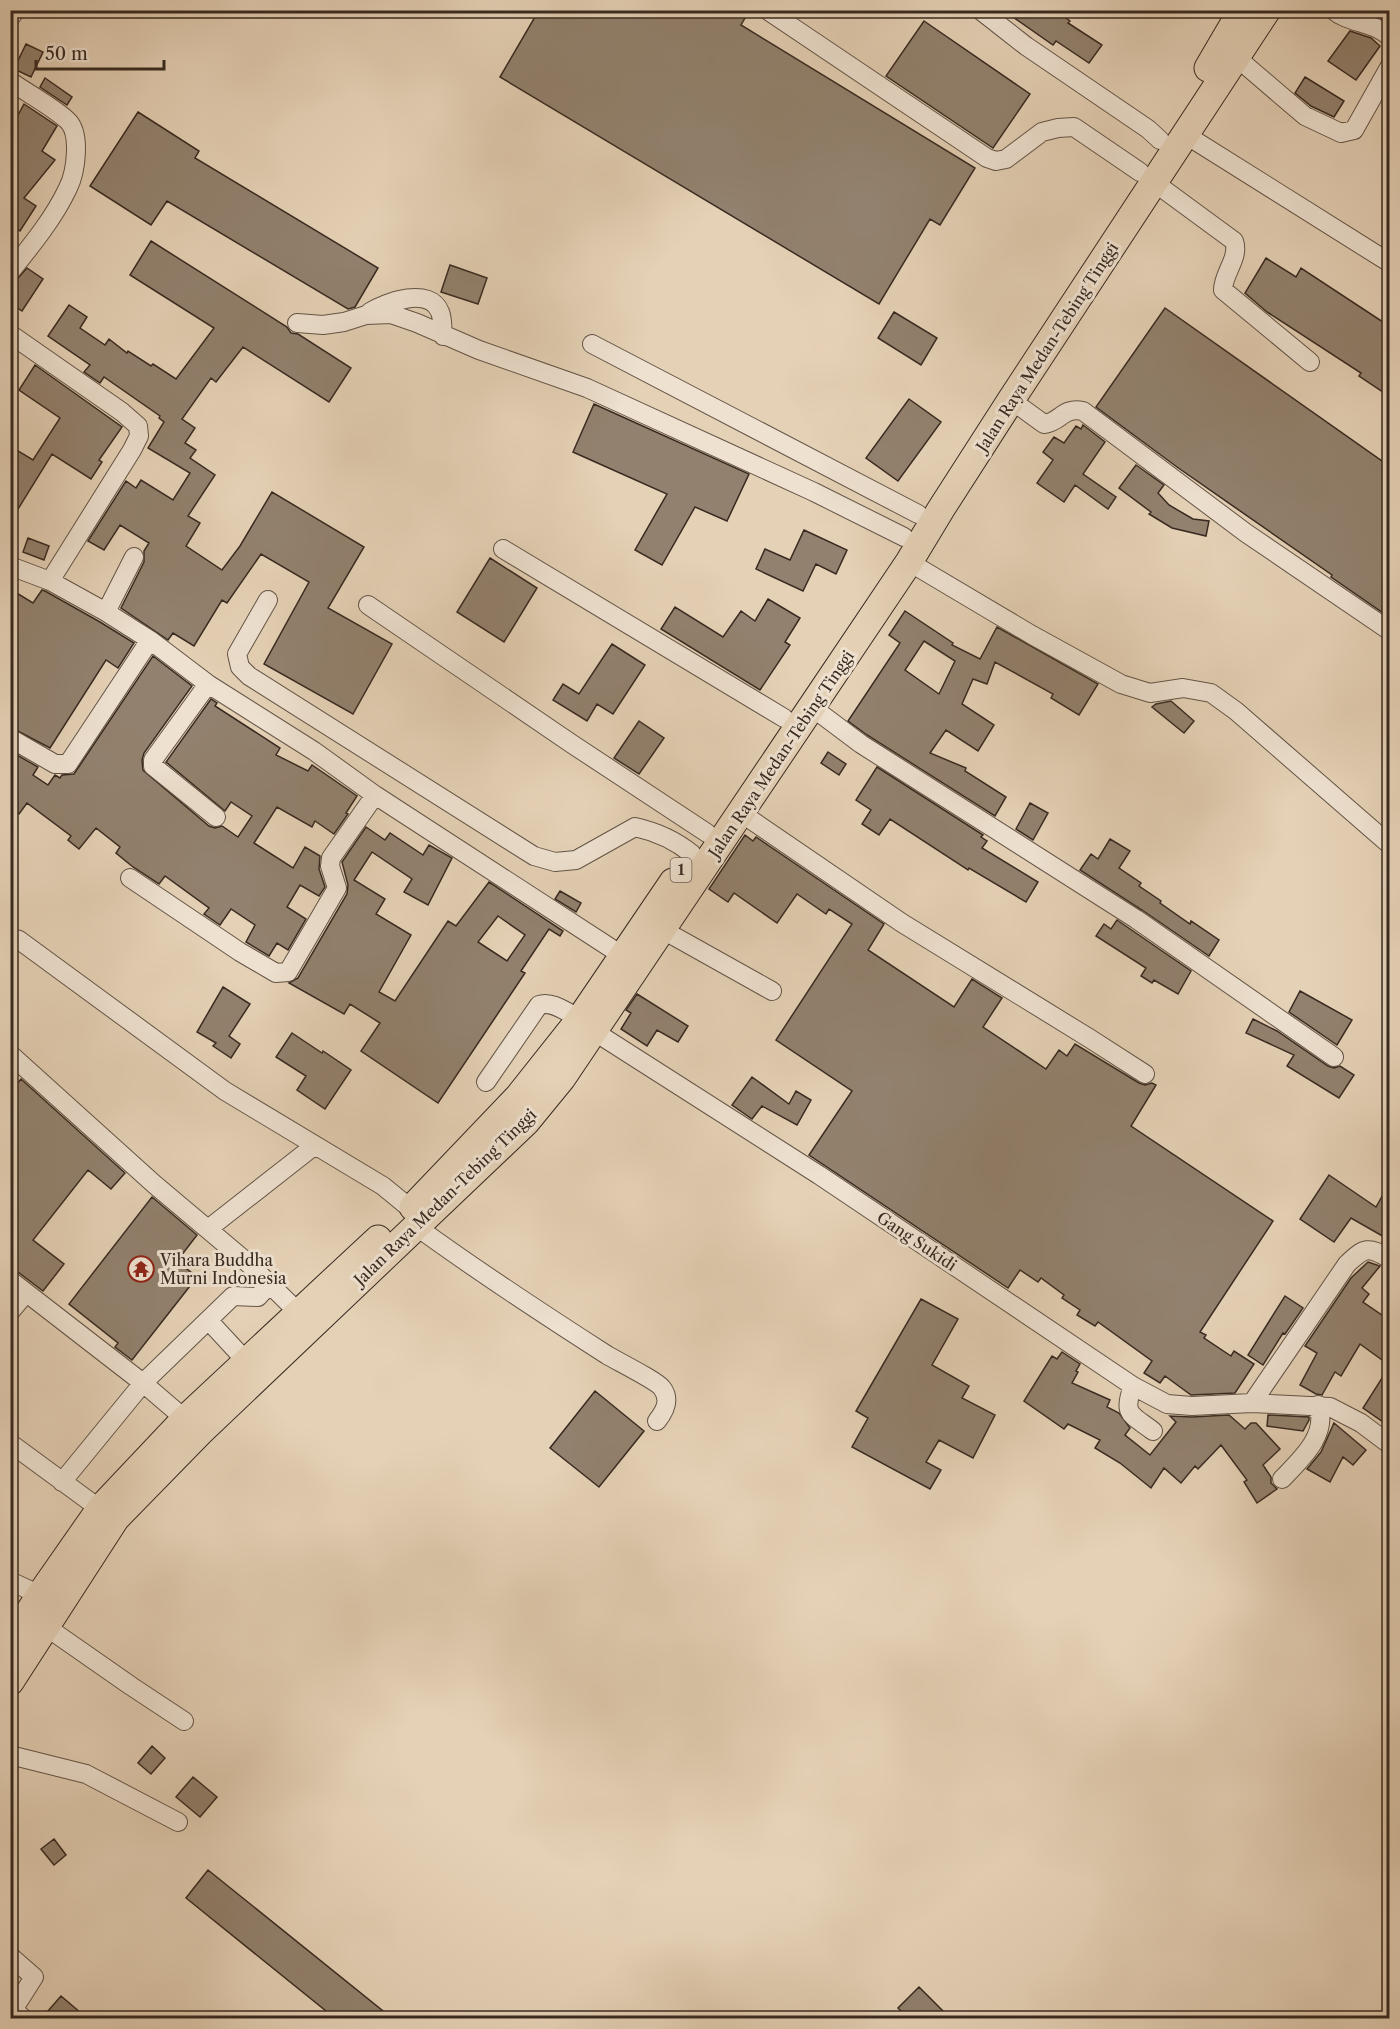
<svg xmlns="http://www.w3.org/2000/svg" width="1400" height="2029" font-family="'Libre Caslon Text',serif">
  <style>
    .building { fill: #92816e; stroke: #382a21; stroke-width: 1.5; fill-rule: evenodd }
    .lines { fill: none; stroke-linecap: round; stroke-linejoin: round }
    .minor-casing { stroke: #635446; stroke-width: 20 }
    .highway-casing { stroke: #382a21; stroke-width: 29 }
    .minor { stroke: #eee1d0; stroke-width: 18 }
    .highway { stroke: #e5d1b6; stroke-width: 27 }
    .labels { text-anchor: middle; stroke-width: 6; stroke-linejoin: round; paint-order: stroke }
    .shield { fill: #eee1d0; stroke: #6f6156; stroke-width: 1.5 }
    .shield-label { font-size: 15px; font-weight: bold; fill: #382a21 }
    .street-label { font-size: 16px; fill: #382a21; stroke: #eee1d0 }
    .poi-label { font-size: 16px; fill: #382a21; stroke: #eee1d0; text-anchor: start }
  </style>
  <rect width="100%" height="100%" fill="#e5d1b6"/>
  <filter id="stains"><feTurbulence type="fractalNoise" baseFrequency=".00333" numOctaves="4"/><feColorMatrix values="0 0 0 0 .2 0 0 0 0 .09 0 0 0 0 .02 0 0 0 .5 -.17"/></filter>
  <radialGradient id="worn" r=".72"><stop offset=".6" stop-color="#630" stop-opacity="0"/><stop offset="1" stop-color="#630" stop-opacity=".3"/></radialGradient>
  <!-- building -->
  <path class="building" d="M539,10h193l13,8 -4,7 234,143 -35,57 -10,-6 -51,85 -379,-227z
    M1003,10h52l15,11 -2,2 34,22 -13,18 -33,-22 -3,4z
    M924,21l106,73 -37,54 -107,-72z
    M1350,31l21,7 9,8 -24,34 -28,-19z
    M26,44l17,8 -12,25 -17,-8z
    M1305,77l39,24 -10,16 -23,-11 -16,-13z
    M45,78l27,19 -5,8 -27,-18z
    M24,104l33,22 -15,25 13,9 -31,38 12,8 -16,25 -10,-7v-114l8,5z
    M138,112l61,39 -4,7 183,110 -23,39 -7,2 -181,-108 -16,24 -61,-39z
    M151,241l136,86 4,6 7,1 53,34 -22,34 -86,-55 -27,35 -5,-4 -29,41 13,9 -10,15 11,7 -6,8 25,17 -27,41 12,7 -14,23 36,24 18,-24 32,-54 92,55 -36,61 64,36 -39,70 -89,-50 45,-82 -48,-28 -34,49 -5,-3 -28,46 -21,-13 -5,7 -47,-32 23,-46v-11l5,-8 -29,-18 -16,25 -16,-9 38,-60 10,7 5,-8 32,20 17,-27 -42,-25 16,-26 -5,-4 1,-2 -56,-39 -4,6 -16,-11 6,-7 -42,-29 21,-31 18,12 -7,11 25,17 4,-6 18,14 1,-2 23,15 2,-2 23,15 38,-51 -84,-53z
    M1266,258l30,19 5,-9 88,58v70l-30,-20 2,-3 -94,-61 -22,-19z
    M450,265l37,13 -9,26 -37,-12z
    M27,268l16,11 -21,32 -12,-8v-16z
    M1165,308l224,158v151l-58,-40 1,-2 -155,-108 -81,-60z
    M894,312l43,26 -16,27 -43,-27z
    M35,365l87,62 -23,33 3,2 -11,17 -39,-25 -42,68v-76l23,14 27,-42 -41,-28z
    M909,399l32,23 -43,59 -32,-23z
    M594,404l155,70 -22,47 -32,-14 -33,58 -27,-15 32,-56 -94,-42z
    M1083,425l22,17 -22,32 33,23 -8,12 -33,-24 -11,17 -27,-19 16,-23 -10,-8 11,-15 10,6 12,-17 5,3z
    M1136,465l28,20 -6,8 11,12 24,14 16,2 -3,15 -34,-8 -23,-14 2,-2 -32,-24z
    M804,530l43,20 -11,24 -20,-10 -13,27 -47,-22 9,-20 25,11z
    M28,538l21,8 -5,14 -21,-8z
    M490,558l47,30 -33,54 -47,-30z
    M10,589l23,14 9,-13 3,1 55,31 34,21 -16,25 -12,-8 -56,88 -40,-21z
    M768,599l32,19 -15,24 5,3 -30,45 -99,-61 14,-22 48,30 18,-26 14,10z
    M905,611l48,32 -1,2 28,14 17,-32 101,57 -19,31 -28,-17 2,-4 -58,-32 -8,22 -14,-5 -11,25 32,21 -16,26 -32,-21 -16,23 36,15 -1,3 41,26 -11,19 -128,-81 -19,-14 52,-78 -11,-8zM924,641l31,20 -16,33 -34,-24z
    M612,644l33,21 -32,49 -16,-10 -10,17 -34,-21 10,-16 16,10z
    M153,656l39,30 -48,67 -2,7 1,10 66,56 6,2 7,-2 16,11 14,-21 -21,-14 -6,9 -59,-49 45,-63 6,4 -2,3 65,42 -4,7 32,16 4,-6 45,31 -11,17 2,1 -14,20 -19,-13 -3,6 -35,-20 -23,36 39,25 12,-21 15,9 -1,13 6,18 -6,9 -19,-11 -13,22 19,12 -18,31 -11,-7 -8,13 -23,-14 9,-17 -24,-16 -11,16 -16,-11 5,-6 -44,-32 -6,8 -26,-17 -17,-14 4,-6 -24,-19 -17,21 -11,-9 3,-4 -44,-33 -8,11 -9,-6v-57l28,16 -5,8 15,10 7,-10 5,3 2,-3 12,-1z
    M1171,701l23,20 -10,12 -32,-26 4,-3z
    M639,721l25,17 -25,36 -25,-16z
    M828,752l18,12 -7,11 -18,-12z
    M877,767l106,68 -2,2 6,4 -5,7 56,34 -12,20 -57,-34 -1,2 -78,-51 -11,16 -17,-11 9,-14 -15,-10z
    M1030,803l18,10 -15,27 -17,-11z
    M366,827l19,13 5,-7 33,22 6,-10 23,13 -24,47 -24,-13 8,-13 -40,-27 -18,28 31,19 -9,15 35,21 -32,57 16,9 53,-80 8,5 33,-44 74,49 -3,5 -11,-7 -28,42 4,2 -87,130 -77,-52 19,-28 -30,-19 -6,10 -55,-31 9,-5 49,-84 1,-9 -6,-23zM498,916l27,19 -18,26 -29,-19z
    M745,835l8,6 3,-4 128,87 -16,26 86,57 18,-28 30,19 -19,29 63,42 13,-19 8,6 8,-12 64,39 6,2 7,-2 4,2 -25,41 142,95 -73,111 6,3 -2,3 27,18 3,-5 20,13 -19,29 -44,2 -26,-19 -5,7 -16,-10 8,-12 -54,-39 -3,4 -18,-11 3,-5 -18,-12 2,-3 -23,-17 -3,4 -18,-12 -12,18 -199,-133 43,-64 -76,-51 76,-116 -23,-15 -3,5 -29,-20 -20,29 -43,-30 -6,9 -19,-13z
    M1110,839l20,12 -11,17 22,15 -2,3 22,15 -1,2 30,21 1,-3 28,19 -10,16 -67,-46 -62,-40 11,-16 7,5z
    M560,891l21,12 -5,9 -21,-13z
    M1117,920l74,51 -13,23 -24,-14 -2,3 -11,-7 5,-8 -50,-32 8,-12 7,5z
    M223,987l27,17 -21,32 11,8 -9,14 -18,-12 3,-3 -19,-11z
    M1300,991l52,29 -15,25 -48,-33z
    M637,994l51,32 -10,16 -21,-12 -10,16 -26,-17 10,-16 -5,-3z
    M1253,1019l24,12 51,35 6,2 6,-2 14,9 -15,23 -52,-32 7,-11 -48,-22z
    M292,1033l30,20 1,-2 28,19 -26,39 -28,-19 9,-14 -30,-19z
    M752,1077l37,27 7,-13 15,9 -14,25 -35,-19 -10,13 -20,-14z
    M21,1079l104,94 -14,16 -23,-19 -55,70 31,24 -21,27 -33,-25v-174z
    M1329,1175l47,32 13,-23v62l-7,-4 4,-4 -35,-20 -17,24 -34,-23z
    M152,1197l45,38 -20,26 20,16 -65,83 -17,-13 3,-4 -49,-39z
    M1368,1262l12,4 -18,22 7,6 -6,8 26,18v45l-29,-21 -19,32 -6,-4 -13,23 -6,-1 -16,-9 17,-32 -12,-7 46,-68z
    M1285,1296l18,12 -18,26 -2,-1 -20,32 -15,-10z
    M921,1299l37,20 -26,46 37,21 -7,12 33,17 -22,43 -34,-18 -13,22 15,8 -11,19 -78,-42 16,-29 -12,-7z
    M1062,1352l18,12 -4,7 2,1 -6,11 38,17 -3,7 12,6 11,15 -5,7 25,20 26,-33 -6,-6 22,1 37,-2 16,14 6,-6h5l24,26 -17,16 8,12v6l6,6 -20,14 -13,-21 3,-2 -26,-35 -23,24 -3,-3 -14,17 -17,-15 -13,20 -31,-25 -25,-15 5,-8 -32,-16 -4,5 -40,-28 28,-45 5,3z
    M1389,1367v59l-26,-18z
    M595,1391l49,40 -45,56 -49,-39z
    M1268,1415l41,2v3l-6,11 -36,-5z
    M1334,1423l32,27 -13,15 -10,-8 -13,25 -23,-13 14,-17z
    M152,1746l13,12 -14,16 -13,-11z
    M193,1777l24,20 -17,20 -24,-20z
    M54,1839l12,16 -12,10 -13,-16z
    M208,1870l185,149h-57l-150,-121z
    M919,1987l32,32h-42l-11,-11z
    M61,1996l27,23h-47z"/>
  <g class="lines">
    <!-- minor casing -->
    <g class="minor-casing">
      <path id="minor" d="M767,10l220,148 9,3 10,-2 36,-27 16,-4 16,-1 66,45
        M980,10l46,36 122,83 12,11
        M1333,10c16,14 40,11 57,27
        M10,18l6,-8
        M1236,57l69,59 36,17 13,-3 36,-64
        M10,81c17,12 45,27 58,40 13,13 8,51 0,67 -14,30 -37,58 -58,84
        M1186,135l204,128
        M1155,183l79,58c6,17 -11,32 -11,49l87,72
        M370,312c16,-10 60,-26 70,0 3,7 2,16 3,24
        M297,323l26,2 21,-3 22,-7 25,-1 26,9 62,27 108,38 227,104 90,45
        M10,334l112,78 16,14 1,10 -7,14 -82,131
        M592,344l326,170
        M1011,400l33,24c17,-2 18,-17 39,-13l163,122 144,98
        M503,549l281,169
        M909,562l123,73 89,49 29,9 33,-5 28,5 25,18 154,134
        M10,566l40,15 56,31 44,28 58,44 106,67 61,44 248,161
        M268,600l-31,54 3,13 9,9 285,180 21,6 21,-2 59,-33c22,5 40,13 57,27
        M368,605l204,139 135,89
        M106,612l28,-55
        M208,684l-55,76v6l63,51
        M813,708l48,36 275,175 198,138
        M10,738l45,26h13l82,-124
        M741,813l161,110 187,115 56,36
        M130,878l110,74 36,21 12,-1 49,-84 -7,-22 1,-8 44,-63
        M663,930l109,61
        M10,937l9,3 206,151 158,95 28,23
        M595,1032l224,143 314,211 34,18 25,2 60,-3 78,4 31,16 28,21
        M10,1054l144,130 95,80 49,48
        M486,1082l53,-77c13,-5 29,8 41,14
        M417,1227c62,45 126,87 190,128 10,6 50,26 55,33 9,12 3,23 -5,33
        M208,1229l106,-83
        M10,1280l133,103 90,-87 25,1 11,-12
        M10,1312l16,-19
        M208,1320l38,41
        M1133,1386c-11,29 -2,28 20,45
        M1252,1403l95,-139c18,-17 21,-18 43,-5
        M10,1443l90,66
        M1282,1479c18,-19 47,-44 36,-74
        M62,1482l81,-99 42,36
        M10,1581l30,14
        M45,1626l86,60 53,35
        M10,1755l76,19 92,48
        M10,1956l24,21 -19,30 2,6 6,5"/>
    </g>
    <!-- highway casing -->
    <g class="highway-casing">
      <path id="highway" d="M1208,68l34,-58
        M413,1207l106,-111 61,-77 93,-137
        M10,1642l30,-47 60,-86 85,-90 193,-180
        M10,1682l106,-164 83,-85 327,-311 36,-44 347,-516 32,-53 70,-109 256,-390"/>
    </g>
    <!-- minor -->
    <use href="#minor" class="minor"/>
    <!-- highway -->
    <use href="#highway" class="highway"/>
  </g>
  <!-- icons -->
  <defs>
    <g id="temple-ring" transform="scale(1.35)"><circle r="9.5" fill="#eee1d0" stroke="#8f2418" stroke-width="1.5"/><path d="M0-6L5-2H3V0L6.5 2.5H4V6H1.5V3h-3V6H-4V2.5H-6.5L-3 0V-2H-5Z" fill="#8f2418"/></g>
  </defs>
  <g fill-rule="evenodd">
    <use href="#temple-ring" x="141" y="1269"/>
  </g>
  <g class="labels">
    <!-- shield labels -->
    <rect class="shield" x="670.5" y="858" width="21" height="24" rx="4.5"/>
    <g class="shield-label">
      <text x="681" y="875">1</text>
    </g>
    <!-- street labels -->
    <g class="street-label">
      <text transform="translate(1047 347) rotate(-57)" y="6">Jalan Raya Medan-Tebing Tinggi</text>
      <text transform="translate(781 754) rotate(-56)" y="6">Jalan Raya Medan-Tebing Tinggi</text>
      <text transform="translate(445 1197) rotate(-44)" y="6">Jalan Raya Medan-Tebing Tinggi</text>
      <text transform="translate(917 1241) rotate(34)" y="6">Gang Sukidi</text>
    </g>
    <!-- poi labels -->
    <g class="poi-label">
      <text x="160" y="1266">Vihara Buddha<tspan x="160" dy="18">Murni Indonesia</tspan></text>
    </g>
  </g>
  <!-- margin -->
  <rect width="1400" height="2029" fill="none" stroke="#e5d1b6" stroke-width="36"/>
  <rect x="12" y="12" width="1376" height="2005" fill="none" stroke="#382a21" stroke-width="3"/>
  <rect x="18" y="18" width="1364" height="1993" fill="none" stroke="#382a21" stroke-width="1.5"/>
  <!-- scale -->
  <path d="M36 60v9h128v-9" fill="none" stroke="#382a21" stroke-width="3"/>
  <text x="45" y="60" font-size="18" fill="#382a21" stroke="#eee1d0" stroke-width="4.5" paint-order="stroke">50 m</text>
  <rect width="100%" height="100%" filter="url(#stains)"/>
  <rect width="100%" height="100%" fill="url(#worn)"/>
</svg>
